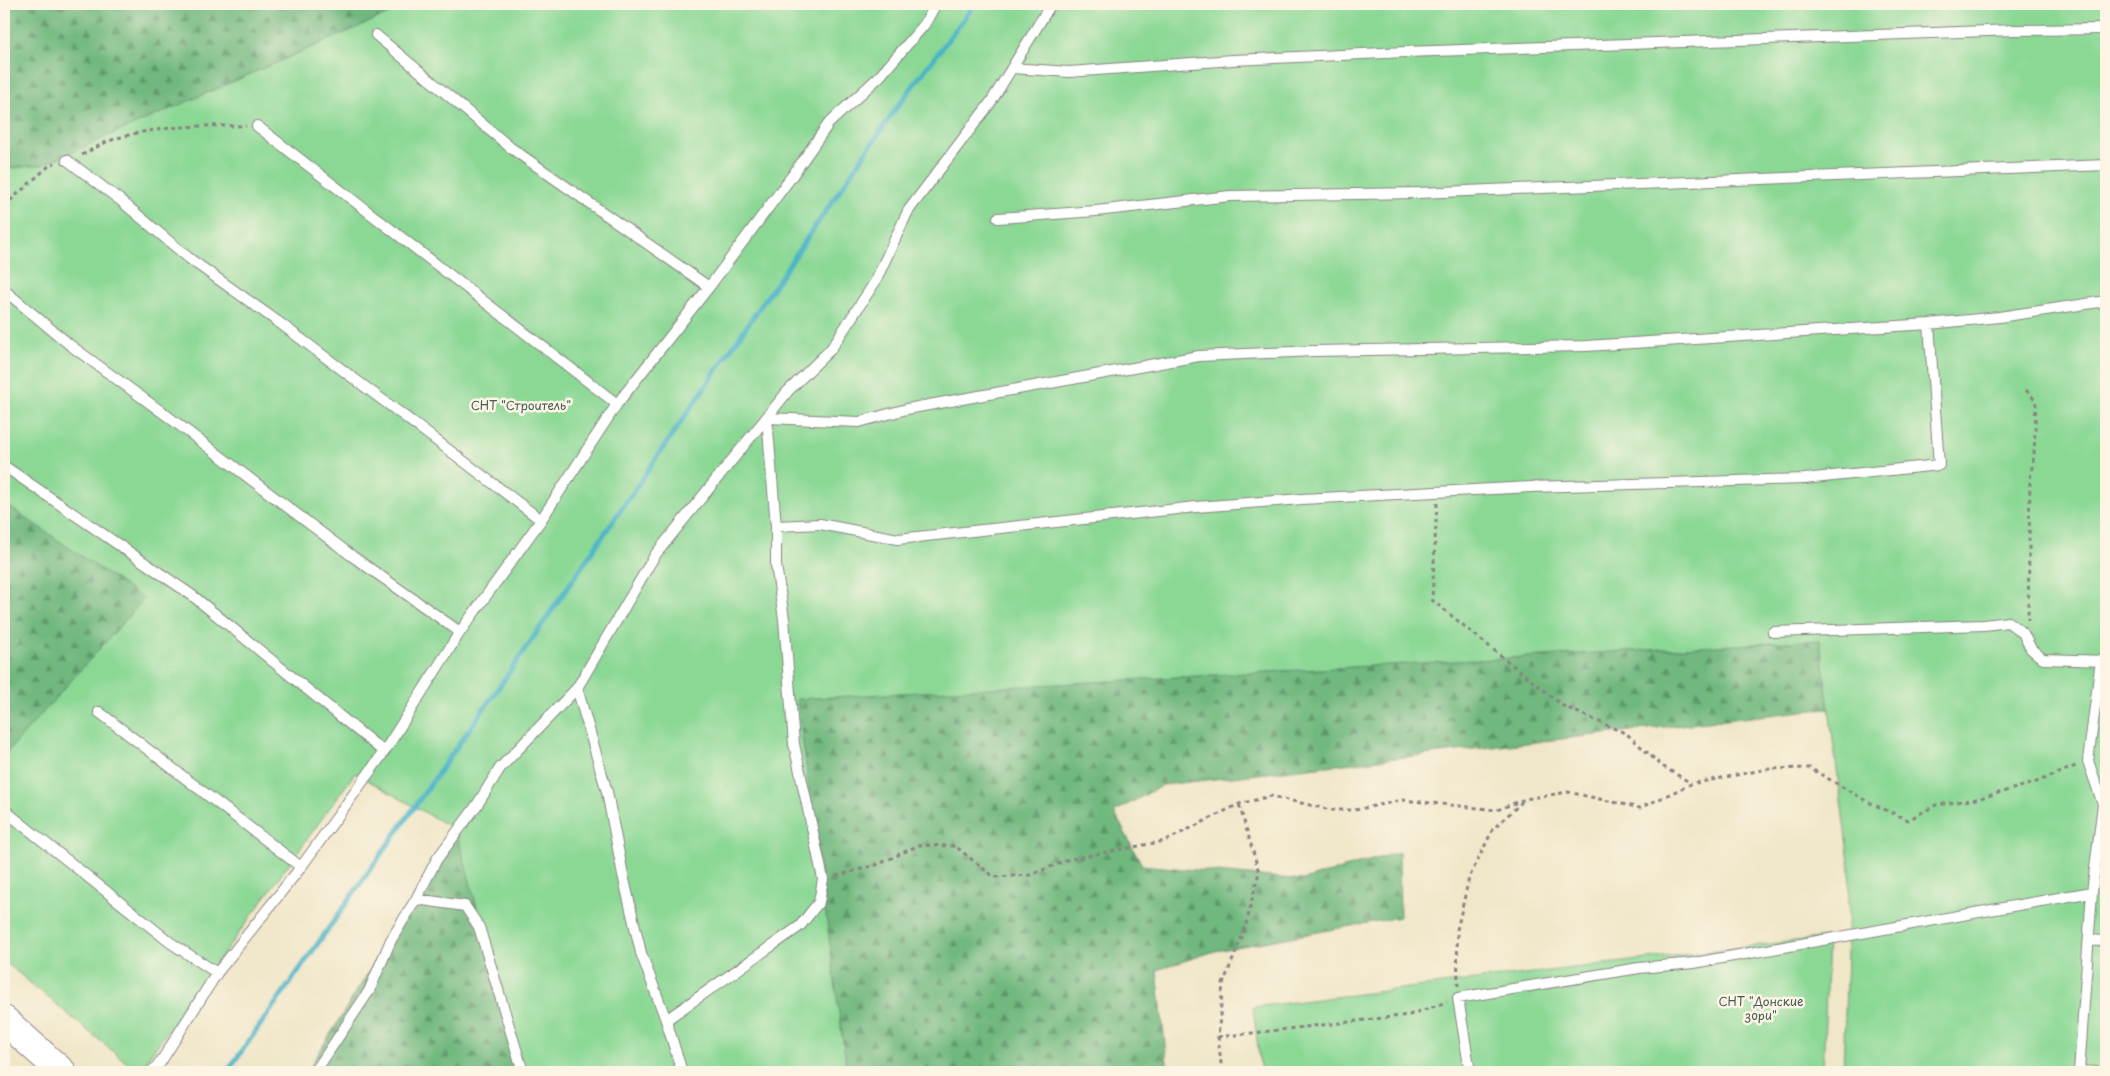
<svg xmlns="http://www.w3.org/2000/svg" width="2110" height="1076" font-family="'Playpen Sans',sans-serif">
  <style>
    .forest { fill: url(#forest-firs); stroke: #496d5c }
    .garden { fill: #8bd895; stroke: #567d68 }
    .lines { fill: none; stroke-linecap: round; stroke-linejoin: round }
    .stream { stroke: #49b3c7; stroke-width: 5 }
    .service-casing { stroke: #898482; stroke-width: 12 }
    .primary-casing { stroke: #898482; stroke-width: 30 }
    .path { stroke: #898482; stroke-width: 3; stroke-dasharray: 4 4; stroke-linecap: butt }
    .service { stroke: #fff; stroke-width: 10 }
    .primary { stroke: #fff; stroke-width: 28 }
    .labels { text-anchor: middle; stroke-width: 5; stroke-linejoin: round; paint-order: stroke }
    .park-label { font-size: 12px; fill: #425956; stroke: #fcf5e5 }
  </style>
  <defs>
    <pattern id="forest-firs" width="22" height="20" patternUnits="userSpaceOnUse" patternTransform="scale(1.25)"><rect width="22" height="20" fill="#70b87e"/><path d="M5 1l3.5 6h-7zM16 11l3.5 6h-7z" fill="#5c9568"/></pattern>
  </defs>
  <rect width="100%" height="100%" fill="#fcf5e5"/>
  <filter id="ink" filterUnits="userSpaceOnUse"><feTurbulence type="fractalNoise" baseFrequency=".02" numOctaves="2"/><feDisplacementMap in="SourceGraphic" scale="10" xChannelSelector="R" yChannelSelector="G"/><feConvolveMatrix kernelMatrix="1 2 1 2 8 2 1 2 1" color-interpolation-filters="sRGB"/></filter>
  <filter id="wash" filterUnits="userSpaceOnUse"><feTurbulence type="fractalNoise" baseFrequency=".0096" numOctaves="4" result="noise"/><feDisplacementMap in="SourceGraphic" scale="20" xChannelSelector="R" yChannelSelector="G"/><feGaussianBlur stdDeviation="1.12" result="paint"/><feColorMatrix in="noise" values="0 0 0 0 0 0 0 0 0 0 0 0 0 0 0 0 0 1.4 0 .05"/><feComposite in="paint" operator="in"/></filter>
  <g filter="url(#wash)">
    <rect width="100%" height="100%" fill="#f0e6c8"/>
    <!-- forest -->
    <path class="forest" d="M4,4h407l-369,161 -38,4z
      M4,503l141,96 -141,157z
      M1820,640l9,68 -666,77 -49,27 28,53 161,15 96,-28 1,65 -185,34 -58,19 11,102h-321l-50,-373z
      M456,830l67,242h-216z"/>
    <!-- garden -->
    <path class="garden" d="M411,4h1695v1068h-263l7,-203 -30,-229 -1023,59 50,373h-325l-66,-242 -101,-57 -217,299 -134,-111v-205l140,-157 -140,-96v-334l38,-4z
      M1828,937l-5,135h-562l-8,-65z"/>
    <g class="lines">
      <!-- stream -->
      <path class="stream" d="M227,1072l273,-386 397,-579 78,-103"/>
    </g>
  </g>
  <g filter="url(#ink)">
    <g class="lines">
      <!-- service casing -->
      <g class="service-casing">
        <path id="service" d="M2104,4l2,4
          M376,35l135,113 198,139
          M1012,68l57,4 164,-12 173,-8 609,-22 91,-1
          M257,126l360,278
          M67,160l53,40 70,59 87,62 131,98 133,101
          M998,218l98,-7 134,-15 188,-3 688,-28
          M4,290l66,55 96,70 186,141 108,76
          M767,418l92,4 48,-13 292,-53 116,-5 271,-5 343,-22 70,-7 107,-16
          M4,466l189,130 191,156
          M776,526l44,-2 78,15 298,-32 106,-8 229,-12 273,-8 135,-14 -10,-141
          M1773,632l211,-7 24,-3 15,11 8,16 12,10 63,2
          M577,688l30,104 16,83 18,78 25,67 16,52
          M99,712l202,155
          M4,810l167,133 46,30
          M416,899l49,7 14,21 44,145
          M2089,940l17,1
          M666,1020l134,-94 19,-24 4,-23 -29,-135 -10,-125 -8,-54v-39l-9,-108
          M2079,1071l19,1
          M151,1072l9,-9 57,-90 84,-106 83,-115 76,-120 81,-112 76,-116 92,-117 83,-111 37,-53 51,-47 44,-51 12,-21
          M315,1072l54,-81 22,-51 25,-41 21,-40 40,-54 23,-37 77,-80 78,-133 133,-164 43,-42 44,-67 33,-71 83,-109 60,-98
          M1470,1072l-12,-74 181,-30 55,-5 398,-71
          M2079,1072l13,-180 11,-88 -15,-43 13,-101"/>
      </g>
      <!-- primary casing -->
      <g class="primary-casing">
        <path id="primary" d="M4,1020l58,52"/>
      </g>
      <!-- path -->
      <path class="path" d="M82,155c9,-5 18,-10 27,-14 41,-15 94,-16 137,-15
        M4,206l46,-41 5,-2
        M2026,390l10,11 -2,55 -4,23 -2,141
        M1437,503l-5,97 131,106 64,28 35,32 29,17
        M836,876l43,-12 40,-19 36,1 39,31 36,-2 40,-16 95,-18 74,-37 32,-8 60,14h24l48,-10 94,10 28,-11 43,-7 72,16 51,-24 76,-15 43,-1 58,34 40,18 28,-15 41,-6 57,-16 42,-17
        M1458,986l-1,-56 12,-52 24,-49 29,-27
        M1218,1037l191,-22 38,-13
        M1222,1072l-4,-35 5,-53 22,-55 14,-57 -20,-68"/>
      <!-- service -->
      <use href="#service" class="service"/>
      <!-- primary -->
      <use href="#primary" class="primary"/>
    </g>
  </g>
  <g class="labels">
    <!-- park labels -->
    <g class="park-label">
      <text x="521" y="410">СНТ "Строитель"</text>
      <text x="1761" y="1006">СНТ "Донские<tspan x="1761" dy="14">зори"</tspan></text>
    </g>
  </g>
  <!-- margin -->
  <rect width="2110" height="1076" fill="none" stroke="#fcf5e5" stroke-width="20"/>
</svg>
